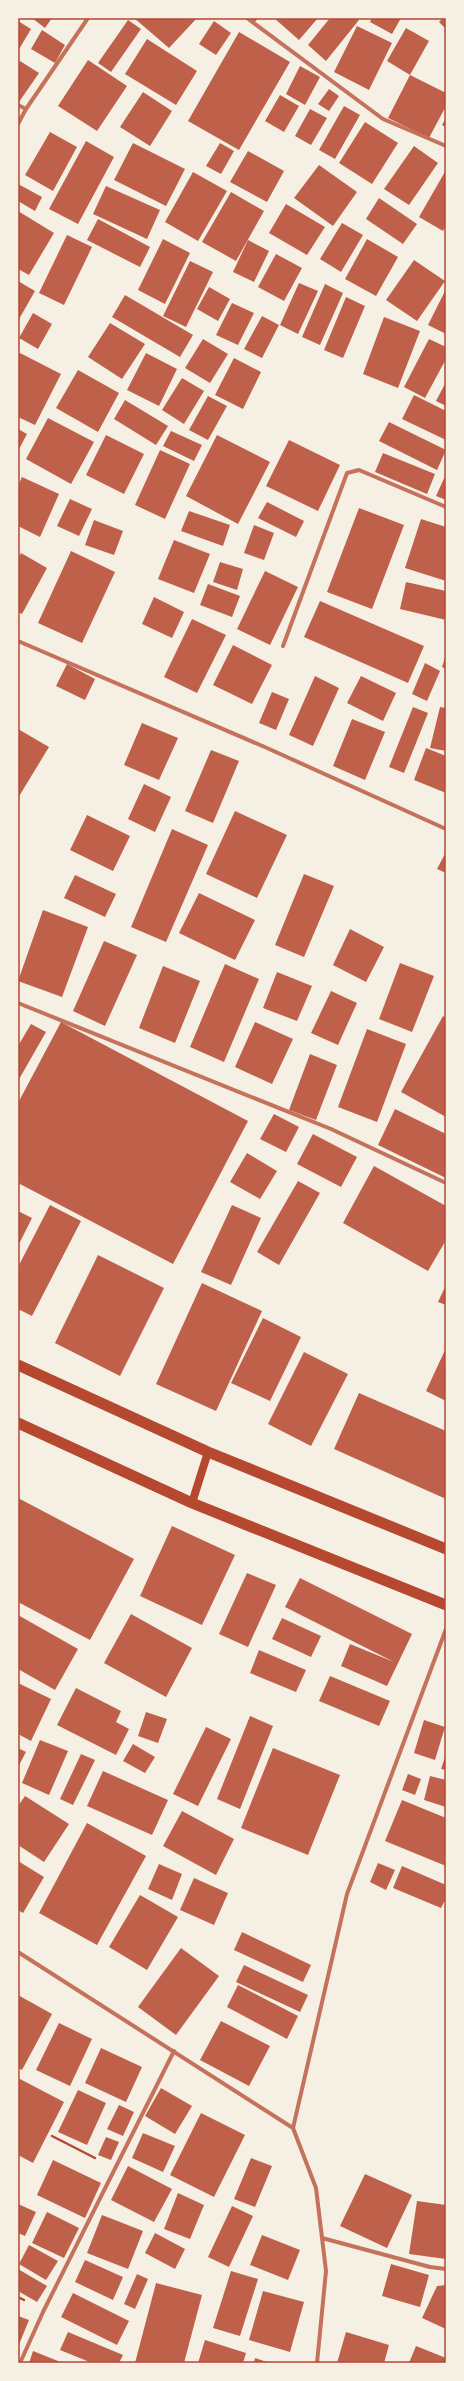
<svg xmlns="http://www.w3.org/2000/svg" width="464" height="2381" font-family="'DM Sans',sans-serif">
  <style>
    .building { fill: #bf614a }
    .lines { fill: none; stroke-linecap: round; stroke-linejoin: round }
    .path { stroke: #b5482f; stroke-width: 2.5 }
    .minor { stroke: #c5725c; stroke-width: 4 }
    .secondary { stroke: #b5482f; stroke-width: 8 }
    .trunk { stroke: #b5482f; stroke-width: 11 }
    .neatline { fill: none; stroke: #b5482f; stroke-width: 1.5 }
  </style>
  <rect width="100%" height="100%" fill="#f6efe4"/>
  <!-- building -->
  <path class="building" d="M32,18h20l-7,10z
    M134,18h63l-28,30z
    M249,18h9l-3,4z
    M274,18h44l-19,22z
    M330,18h26l3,2 -33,41 -18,-16z
    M372,18h29l-9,16 -22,-12z
    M443,18h3v11l-7,-7z
    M128,20l13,9 -30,43 -13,-9z
    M18,21l13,8 -13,22z
    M214,21l17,12 -15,22 -17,-11z
    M357,26l35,17 -23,47 -35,-18z
    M406,28l23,13 -19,34 -23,-14z
    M42,30l23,15 -10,18 -24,-14z
    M239,32l51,30 -51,88 -51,-29z
    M147,39l50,32 -21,34 -51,-31z
    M88,60l39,26 -30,45 -39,-25z
    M20,61l19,12 -20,29 -1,-38z
    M300,66l20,11 -15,28 -19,-11z
    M410,75l36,18v13l-17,32 -41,-20z
    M329,89l10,7 -10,15 -11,-7z
    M143,92l29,19 -22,35 -30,-19z
    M280,95l19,11 -15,26 -19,-11z
    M344,106l16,9 -25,44 -16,-9z
    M310,109l17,9 -16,27 -16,-9z
    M446,118v9l-4,-2z
    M365,122l33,21 -26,41 -33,-21z
    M50,132l27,15 -24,44 -28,-16z
    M86,141l28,16 -36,67 -29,-15z
    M133,143l52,26 -19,37 -52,-26z
    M220,143l14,8 -13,23 -15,-8z
    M414,146l24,17 -29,42 -25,-16z
    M248,151l36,20 -17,31 -37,-20z
    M319,165l38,27 -24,34 -39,-28z
    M446,170v55l-3,6 -24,-14z
    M193,172l34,19 -29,50 -33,-19z
    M18,184l24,13 -7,14 -17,-10z
    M106,186l54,24 -13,29 -54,-25z
    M231,192l33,19 -28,50 -34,-19z
    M379,198l38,26 -14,20 -37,-25z
    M286,204l39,23 -18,28 -38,-22z
    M18,211l36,22 -25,42 -11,-6z
    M98,219l52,28 -10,20 -53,-27z
    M342,223l21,12 -22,37 -21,-13z
    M67,235l25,12 -28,58 -25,-12z
    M163,239l27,14 -25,51 -27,-14z
    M367,239l31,18 -22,39 -31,-17z
    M248,240l21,11 -15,31 -21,-10z
    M276,254l26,14 -18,33 -26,-14z
    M414,260l31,21 -28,40 -31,-21z
    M190,261l23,11 -27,55 -23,-11z
    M18,281l17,10 -17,30z
    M299,283l19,8 -20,43 -18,-9z
    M325,284l18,9 -23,52 -18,-8z
    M209,287l21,12 -12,22 -21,-12z
    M446,289v45l-18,-9z
    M125,295l68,40 -13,22 -68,-40z
    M346,297l19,9 -22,52 -19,-8z
    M232,303l22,10 -16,32 -22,-10z
    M33,313l19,11 -14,25 -19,-11z
    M262,316l17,9 -17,33 -18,-9z
    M384,317l36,14 -22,57 -35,-14z
    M110,323l35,21 -23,35 -34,-22z
    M203,339l25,15 -18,29 -25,-15z
    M429,339l17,8v12l-21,39 -21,-11z
    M20,353l41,21 -26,51 -17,-8v-61z
    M146,353l31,16 -18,37 -32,-16z
    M234,358l27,14 -18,37 -28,-14z
    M78,370l41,23 -21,39 -42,-24z
    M182,378l22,13 -20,33 -22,-14z
    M446,382v24l-10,-5z
    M414,395l32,16v29l-44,-21z
    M208,396l19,10 -19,34 -19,-10z
    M125,400l43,26 -12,19 -42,-26z
    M48,418l46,24 -23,42 -45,-25z
    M389,422l57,28 -9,20 -58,-29z
    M18,429l9,5 -9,17z
    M171,431l31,14 -8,16 -31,-15z
    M106,435l38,19 -20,40 -38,-19z
    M217,435l53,27 -32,62 -52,-28z
    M289,440l51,25 -22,46 -52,-25z
    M160,450l30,14 -25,55 -30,-14z
    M383,453l52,21 -8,20 -52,-22z
    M446,474v26l-10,-4z
    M22,477l37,17 -19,43 -22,-11v-40z
    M70,499l22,10 -13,27 -22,-10z
    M267,502l37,19 -8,16 -38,-19z
    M359,508l45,17 -32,84 -45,-17z
    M189,511l41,14 -7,21 -42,-15z
    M421,519l25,8v54l-41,-13z
    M94,520l29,11 -9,24 -29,-10z
    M254,525l20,8 -10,27 -20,-7z
    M174,540l36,14 -16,39 -36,-14z
    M71,551l44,21 -33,71 -44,-20z
    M21,553l26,15 -25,46 -4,-2v-53z
    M220,562l23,7 -6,21 -24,-8z
    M265,571l33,16 -28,58 -33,-16z
    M406,582l40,9v29l-46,-11z
    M208,584l32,12 -8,21 -32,-12z
    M154,597l30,15 -12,26 -30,-14z
    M320,601l104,45 -16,37 -104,-46z
    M192,619l34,16 -29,58 -33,-16z
    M233,645l39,20 -20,39 -39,-19z
    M446,655v14l-4,-2z
    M425,663l15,8 -13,30 -15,-7z
    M67,664l28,15 -10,21 -29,-14z
    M315,676l24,12 -26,58 -24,-11z
    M361,676l35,17 -13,28 -36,-18z
    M272,692l17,7 -13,31 -17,-7z
    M413,707l15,6 -24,60 -15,-6z
    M440,707l6,1v43l-16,-3z
    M352,719l33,13 -20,48 -32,-14z
    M142,723l36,15 -19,42 -35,-15z
    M18,729l31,18 -31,51z
    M426,748l20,8v37l-32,-13z
    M211,750l28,11 -26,62 -28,-12z
    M144,784l27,13 -16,35 -27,-13z
    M235,811l52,24 -30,63 -51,-24z
    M87,815l43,21 -17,35 -43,-21z
    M172,829l36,16 -42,97 -35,-15z
    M446,852v21l-9,-4z
    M304,874l30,12 -30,71 -29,-12z
    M75,875l41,19 -11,23 -41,-19z
    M199,893l56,27 -20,40 -56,-27z
    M43,910l45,17 -26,70 -44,-16z
    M350,929l34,18 -18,35 -33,-17z
    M104,941l33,14 -32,71 -32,-15z
    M400,963l34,13 -22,56 -33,-13z
    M225,964l34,15 -35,83 -34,-15z
    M163,966l37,15 -25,62 -36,-15z
    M277,972l35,14 -15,35 -34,-13z
    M331,991l26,12 -19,42 -27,-12z
    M443,1016l3,2v99l-45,-25z
    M61,1022l187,99 -75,143 -155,-81v-80z
    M255,1022l38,17 -21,45 -37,-17z
    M31,1024l15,8 -28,49v-35z
    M367,1029l39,15 -29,78 -39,-15z
    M310,1054l27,11 -21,55 -27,-10z
    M395,1109l51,25v44l-68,-33z
    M274,1114l25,13 -13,25 -26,-13z
    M313,1134l44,23 -16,30 -44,-23z
    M247,1153l30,18 -17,28 -30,-17z
    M374,1166l72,40v34l-18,31 -85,-48z
    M298,1181l22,12 -41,72 -22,-13z
    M50,1205l31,16 -49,95 -14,-7v-42z
    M232,1205l29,13 -30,67 -30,-13z
    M18,1211l14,7 -14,28z
    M98,1255l66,33 -44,88 -65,-33z
    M202,1283l60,28 -46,100 -60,-27z
    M446,1285v20l-8,-3z
    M263,1318l38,19 -31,64 -39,-18z
    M446,1348v53l-20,-10z
    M304,1352l44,22 -37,72 -43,-22z
    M359,1393l87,38v68l-112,-50z
    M18,1498l116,61 -44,81 -72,-38z
    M172,1526l63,29 -33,70 -62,-29z
    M247,1573l29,12 -28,62 -29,-13z
    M300,1578l112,56 -25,52 -46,-20 9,-22 44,18 -109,-55z
    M131,1614l61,34 -26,49 -62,-34z
    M18,1615l60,34 -23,41 -37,-21z
    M282,1618l39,18 -10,21 -39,-18z
    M259,1650l47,20 -10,22 -46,-19z
    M330,1676l60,25 -11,25 -60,-25z
    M18,1683l33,16 -20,42 -13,-7z
    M76,1688l45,23 -5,11 13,7 -13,26 -59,-30z
    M146,1712l21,7 -9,24 -20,-7z
    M250,1716l23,10 -33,83 -23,-10z
    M424,1720l21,7 -10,33 -21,-7z
    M206,1727l25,12 -33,67 -25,-12z
    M40,1740l28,11 -19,44 -27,-12z
    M133,1744l22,13 -10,16 -22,-12z
    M18,1748l8,4 -8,15z
    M273,1748l67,27 -32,80 -67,-27z
    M81,1754l14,6 -22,45 -13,-6z
    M446,1754v16l-5,-1z
    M103,1771l65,29 -16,35 -65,-29z
    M408,1774l13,5 -6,16 -13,-5z
    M430,1776l16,4v27l-22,-7z
    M25,1796l44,28 -25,38 -26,-17v-39z
    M402,1800l44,18v48l-61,-25z
    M182,1811l52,28 -18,36 -53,-29z
    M87,1823l59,33 -49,89 -58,-32z
    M18,1861l26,16 -21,36 -5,-3z
    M378,1863l17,7 -9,20 -16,-8z
    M159,1864l23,10 -10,26 -24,-11z
    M402,1866l44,19v13l-5,10 -48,-20z
    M194,1878l34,15 -14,32 -34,-15z
    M140,1895l38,22 -31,53 -38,-23z
    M242,1932l69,33 -8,17 -69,-32z
    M181,1948l38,28 -43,59 -38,-28z
    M244,1965l64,30 -8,17 -64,-30z
    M238,1985l60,31 -11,23 -60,-32z
    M18,1995l34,19 -30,56 -4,-2z
    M221,2021l49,25 -21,40 -49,-26z
    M59,2023l33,16 -22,47 -34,-16z
    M101,2048l41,19 -16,35 -41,-19z
    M20,2079l44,23 -31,61 -15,-8v-72z
    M161,2088l31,18 -17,28 -30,-18z
    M78,2090l28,13 -19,42 -29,-13z
    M119,2105l15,7 -11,24 -16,-7z
    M201,2113l44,22 -31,62 -44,-22z
    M143,2133l32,13 -12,26 -31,-14z
    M106,2137l13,5 -8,18 -13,-5z
    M251,2158l21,8 -17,41 -21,-8z
    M53,2160l48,23 -16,35 -48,-23z
    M128,2166l44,23 -18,33 -43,-22z
    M365,2174l47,21 -25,53 -47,-22z
    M178,2193l26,12 -14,34 -26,-10z
    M417,2201l29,4v54l-37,-5z
    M18,2204l18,8 -11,24 -7,-3z
    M232,2206l21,10 -24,51 -21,-10z
    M47,2212l32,16 -15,30 -32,-15z
    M102,2215l41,16 -15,38 -41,-16z
    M155,2233l30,16 -10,20 -30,-16z
    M262,2235l38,15 -12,30 -38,-15z
    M29,2245l29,16 -12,19 -27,-16z
    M85,2260l38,17 -10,23 -38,-18z
    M391,2264l38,11 -9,32 -38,-11z
    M18,2269l29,17 -10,16 -19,-11z
    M231,2271l27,8 -18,57 -27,-8z
    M137,2274l11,5 -13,30 -11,-5z
    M156,2283l46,12 -18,68h-49z
    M446,2285v44l-24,-11 15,-32z
    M263,2291l41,11 -14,50 -41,-12z
    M73,2293l56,28 -12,24 -56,-28z
    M18,2316l11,4 -11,27z
    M68,2332l55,23 -4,8h-27l-32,-13z
    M346,2332l43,13 -5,18h-47z
    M205,2340l41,13 -3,10h-45z
    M416,2346l30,12v5h-37z
    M33,2351l30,12h-34z
    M255,2358l15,5h-16z"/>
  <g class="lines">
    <!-- path -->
    <path class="path" d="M52,2136l43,22
      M18,2297l6,3"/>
    <!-- minor -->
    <path class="minor" d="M247,18l136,101 63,27
      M18,105l8,4
      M18,124l8,-15 62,-91
      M18,641l249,107 179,81
      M283,646l64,-173 12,-3 87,37
      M18,1003l313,126 115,54
      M18,1952l275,176 23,60 10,83 -9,92
      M293,2128l54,-234 99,-265
      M322,2238l108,29 16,2
      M20,2363l23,-51 131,-261"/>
    <!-- secondary -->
    <path class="secondary" d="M192,1503l16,-51"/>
    <!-- trunk -->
    <path class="trunk" d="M18,1365l190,87 238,97
      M18,1423l174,80 254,102"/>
  </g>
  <!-- border -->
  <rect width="464" height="2381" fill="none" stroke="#f6efe4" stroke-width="38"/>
  <rect x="19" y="19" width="426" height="2343" class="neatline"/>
</svg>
